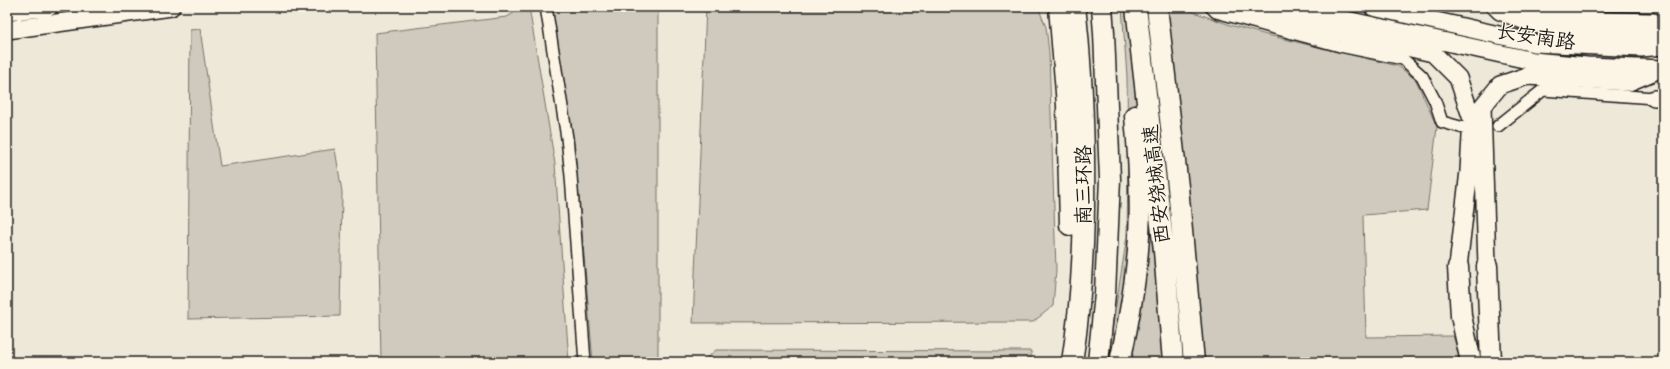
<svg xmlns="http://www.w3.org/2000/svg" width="1670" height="369" font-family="Caveat,'LXGW WenKai TC',sans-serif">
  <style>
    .green { fill: #cfcabd; stroke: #76736c }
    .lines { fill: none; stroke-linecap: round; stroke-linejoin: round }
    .street-casing { stroke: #1c1c1c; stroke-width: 14 }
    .secondary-casing { stroke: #1c1c1c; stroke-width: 18 }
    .primary-casing { stroke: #1c1c1c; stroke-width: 20 }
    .highway-casing { stroke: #1c1c1c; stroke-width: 23 }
    .street { stroke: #fcf5e5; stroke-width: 11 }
    .secondary { stroke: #fcf5e5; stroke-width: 15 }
    .primary { stroke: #fcf5e5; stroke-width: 17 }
    .highway { stroke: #fcf5e5; stroke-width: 20 }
    .labels { text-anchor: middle; stroke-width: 3; stroke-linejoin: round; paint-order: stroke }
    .street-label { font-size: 20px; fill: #1c1c1c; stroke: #fcf5e5 }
  </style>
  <rect width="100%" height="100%" fill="#eee8d9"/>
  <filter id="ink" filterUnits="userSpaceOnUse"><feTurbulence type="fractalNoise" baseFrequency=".025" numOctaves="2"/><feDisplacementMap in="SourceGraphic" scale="8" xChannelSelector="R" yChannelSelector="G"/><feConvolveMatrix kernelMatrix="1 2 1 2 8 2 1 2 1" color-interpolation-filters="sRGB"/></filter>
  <g filter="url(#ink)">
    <!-- green -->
    <path class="green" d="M524,7h5l26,157 14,198h-188l-6,-329 132,-16z
      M549,7h109v355h-65l-18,-212z
      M706,7h332l8,20 3,25 7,218 -3,36 -20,16 -340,1z
      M1122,7h58l50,18 33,9 135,32 18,14 21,47 -10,83 -64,5 3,122 87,-1 9,26h-355l20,-126 1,-72 -1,-87z
      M200,29l20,137 115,-17 7,43 -2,124 -152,3 2,-289z
      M716,350l315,1v11h-329z"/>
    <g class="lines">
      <!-- street casing -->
      <g class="street-casing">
        <path id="street" d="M546,7l21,131 4,38 14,186
          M1211,7l5,5 124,34 63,13 19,17 13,25 7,21 22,6
          M1528,7c13,12 104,11 126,12l9,5
          M1498,126l45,-36 111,8 6,-3"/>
      </g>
      <!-- secondary casing -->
      <g class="secondary-casing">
        <path id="secondary" d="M1654,98h9"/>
      </g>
      <!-- primary casing -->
      <g class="primary-casing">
        <path id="primary" d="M1241,7l18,7 174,39 25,25 14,41 -3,52 -11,96
          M1287,7l246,54 54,5 76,3
          M1373,7l161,36 107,5 22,-2
          M1496,7l4,4 33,13 40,5 90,3
          M7,12l42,-5
          M7,30l164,-23
          M1487,266l-5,-159 18,-22 27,-9 102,6 26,-11"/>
      </g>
      <!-- highway casing -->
      <g class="highway-casing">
        <path id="highway" d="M1059,7l8,98 3,120
          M1136,7l28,244 9,111
          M1157,7l21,180 16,175
          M1487,266l4,96
          M1458,267l3,49 10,46
          M1072,362c11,-68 13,-137 12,-206 -1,-50 -3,-100 -9,-149
          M1098,362l7,-68 5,-115 -6,-146 -2,-26
          M1120,362c8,-37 15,-75 18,-112 4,-45 1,-90 -3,-134"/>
      </g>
      <!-- street -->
      <use href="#street" class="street"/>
      <!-- secondary -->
      <use href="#secondary" class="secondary"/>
      <!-- primary -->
      <use href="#primary" class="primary"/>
      <!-- highway -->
      <use href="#highway" class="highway"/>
    </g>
  </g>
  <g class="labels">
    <!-- street labels -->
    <g class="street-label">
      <text transform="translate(1536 36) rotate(9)" y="7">长安南路</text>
      <text transform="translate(1156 184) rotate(-96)" y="7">西安绕城高速</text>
      <text transform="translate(1083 185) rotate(-90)" y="7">南三环路</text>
    </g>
  </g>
  <!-- margin -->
  <rect width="1670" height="369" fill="none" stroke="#fcf5e5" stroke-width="24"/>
  <rect x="12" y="12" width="1646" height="345" fill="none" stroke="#1c1c1c" stroke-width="1.5" filter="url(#ink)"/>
</svg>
